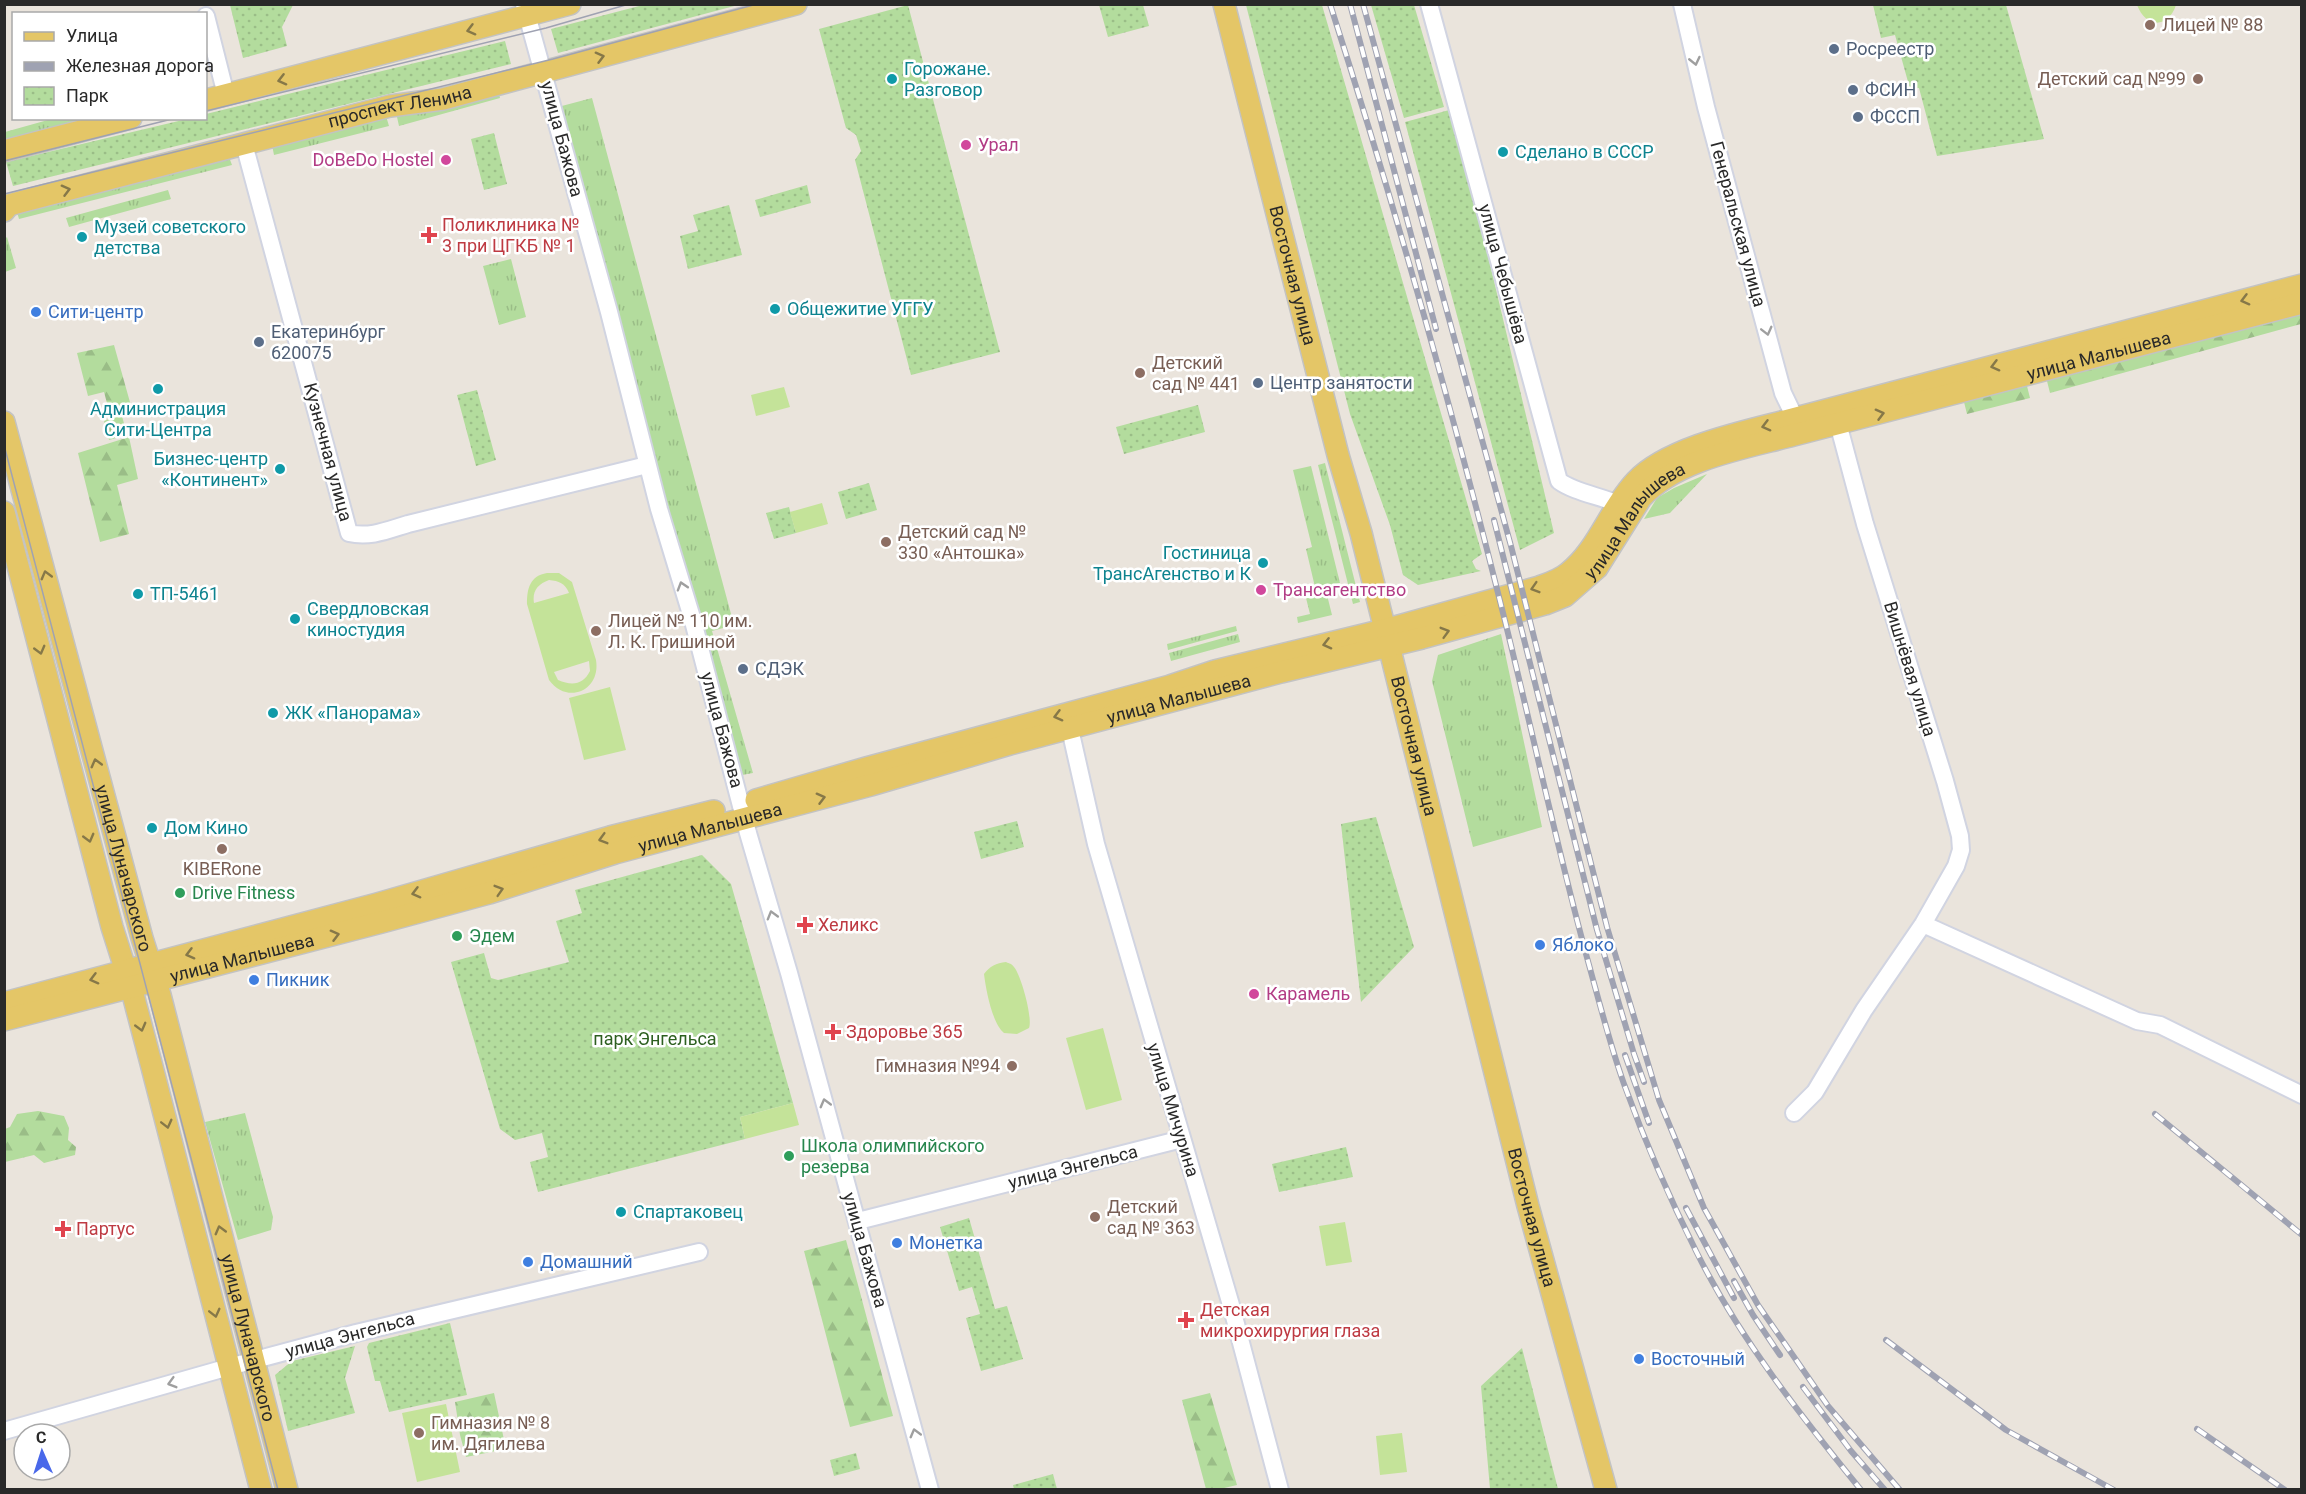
<svg xmlns="http://www.w3.org/2000/svg" width="2306" height="1494" font-family="Roboto,sans-serif">
  <style>
    .grass { fill: url(#grass-tufts) }
    .forest { fill: url(#forest-firs) }
    .park { fill: url(#park-dots) }
    .pitch { fill: #c4e399; fill-rule: evenodd }
    .lines { fill: none; stroke-linecap: round; stroke-linejoin: round }
    .minor-casing { stroke: #d1d4e1; stroke-width: 20 }
    .major-casing { stroke: #c3c3c3; stroke-width: 24 }
    .minor { stroke: #fff; stroke-width: 16 }
    .major { stroke: #e4c667; stroke-width: 21 }
    .tram { stroke: #9fa2b2; stroke-width: 1.5 }
    .rail-casing { stroke: #9fa2b2; stroke-width: 6 }
    .rail { stroke: #fff; stroke-width: 4; stroke-dasharray: 11; stroke-linecap: butt }
    .oneway { stroke: #867848 }
    .oneway2 { stroke: #9f9f9f }
    .education-dot { fill: #8d6e63; stroke: #fff; stroke-width: 2 }
    .service-dot { fill: #5c6f8a; stroke: #fff; stroke-width: 2 }
    .culture-dot { fill: #0f9aa8; stroke: #fff; stroke-width: 2 }
    .hotel-dot { fill: #d1479c; stroke: #fff; stroke-width: 2 }
    .health-dot { fill: #e0444e; stroke: #fff; stroke-width: 2 }
    .shop-dot { fill: #3f7fe0; stroke: #fff; stroke-width: 2 }
    .leisure-dot { fill: #2e9e5b; stroke: #fff; stroke-width: 2 }
    .labels { text-anchor: middle; stroke-width: 5; stroke-linejoin: round; paint-order: stroke }
    .education-label { font-size: 18px; fill: #785e54; stroke: #fff; text-anchor: start }
    .service-label { font-size: 18px; fill: #4e5e75; stroke: #fff; text-anchor: start }
    .culture-label { font-size: 18px; fill: #0d838f; stroke: #fff; text-anchor: start }
    .street-label { font-size: 18px; fill: #292929; stroke: #fff }
    .hotel-label { font-size: 18px; fill: #b23c85; stroke: #fff; text-anchor: start }
    .health-label { font-size: 18px; fill: #be3a42; stroke: #fff; text-anchor: start }
    .shop-label { font-size: 18px; fill: #366cbe; stroke: #fff; text-anchor: start }
    .leisure-label { font-size: 18px; fill: #27864d; stroke: #fff; text-anchor: start }
    .park-label { font-size: 18px; fill: #2d5f20; stroke: #fff }
  </style>
  <defs>
    <pattern id="grass-tufts" width="24" height="20" patternUnits="userSpaceOnUse" patternTransform="scale(1.5)"><rect width="24" height="20" fill="#b3dc9d"/><path d="M3 7l-1-3M5 7V3M7 7l1-3M15 17l-1-3M17 17v-4M19 17l1-3" fill="none" stroke="#9abd87"/></pattern>
    <pattern id="forest-firs" width="22" height="20" patternUnits="userSpaceOnUse" patternTransform="scale(1.5)"><rect width="22" height="20" fill="#b3dc9d"/><path d="M5 1l3.5 6h-7zM16 11l3.5 6h-7z" fill="#9abd87"/></pattern>
    <pattern id="park-dots" width="8" height="8" patternUnits="userSpaceOnUse" patternTransform="scale(1.5)"><rect width="8" height="8" fill="#b3dc9d"/><path d="M2 2h.1M6 6h.1" fill="none" stroke="#9abd87" stroke-width="1.8" stroke-linecap="round"/></pattern>
  </defs>
  <rect width="100%" height="100%" fill="#eae4dc"/>
  <!-- grass -->
  <path class="grass" d="M498,90l2,8 -101,28 -2,-9z
    M592,98l142,527 -22,6 41,142 -11,2 -184,-668z
    M386,116l3,10 -115,29 -2,-10z
    M55,118l29,1 -79,21v-8z
    M229,157l3,8 -213,54 -2,-7z
    M168,190l3,9 -102,28 -3,-9z
    M7,237l9,31 -11,4v-33z
    M511,259l15,58 -27,8 -16,-59z
    M1325,463l35,139 -7,2 -35,-139z
    M1311,466l29,117 -15,4 7,28 -34,8 -1,-6 13,-3 -6,-24 11,-3 -9,-38 6,-2 -19,-77z
    M1707,474l-37,39 -26,6 13,-21 17,-10z
    M1236,626l1,5 -69,19 -1,-6z
    M1238,634l2,8 -69,19 -2,-8z
    M1501,634l41,193 -69,20 -41,-166 6,-26z
    M245,1113l28,104 -2,13 -33,10 -33,-118z"/>
  <!-- forest -->
  <path class="forest" d="M2301,314v10l-251,69 -3,-12z
    M114,345l19,68 -11,3 5,19 -18,5 -5,-19 7,-3 -7,-26 -16,4 -11,-43z
    M2027,386l3,12 -63,16 -3,-12z
    M129,437l9,42 -21,6 12,49 -29,8 -22,-89z
    M38,1111l26,5 5,12 -1,12 8,7 -1,8 -31,8 -10,-8 -29,7v-33l5,-2 7,-13z
    M846,1240l47,176 -43,11 -46,-176z
    M494,1393l12,56 -40,8 -6,-22 -5,-33z
    M1210,1393l27,92 -17,4h-14l-24,-89z"/>
  <!-- park -->
  <path class="park" d="M230,5h63l-11,22 5,19 -44,12z
    M643,5h95l-180,48 -7,-24z
    M908,5l92,347 -89,23 -56,-215 6,-9 -5,-16 -10,-7 -27,-99z
    M1099,5h44l6,21 -41,11z
    M1246,5h76l160,549 -10,7 4,8 5,2 -63,14 -15,-10 -13,-50 -40,-111z
    M1371,5h43l30,102 -40,11z
    M1873,5h133l38,134 -107,17 -18,-68 -9,1 -15,-54 -14,3z
    M505,41l6,23 -498,122 -7,-24 181,-43 19,-1v-4z
    M1453,109l101,424 -34,17 -115,-428z
    M494,133l13,51 -23,6 -13,-51z
    M807,185l4,18 -51,14 -5,-17z
    M729,205l13,50 -54,14 -8,-33 18,-5 -5,-16z
    M477,390l19,70 -20,6 -19,-71z
    M1198,405l7,27 -81,22 -8,-27z
    M869,483l8,27 -31,9 -8,-27z
    M789,507l7,26 -22,6 -8,-26z
    M1376,817l38,130 -53,55 -20,-178z
    M1017,821l7,26 -43,12 -7,-27z
    M702,855l29,29 62,219 -53,14 5,22 -207,53 -8,-30 18,-5 -6,-24 -27,7 -15,-11 -49,-167 33,-9 7,25 7,2 71,-18 -13,-41 26,-8 -7,-23z
    M1346,1147l7,30 -74,15 -7,-28z
    M969,1218l26,91 12,-3 16,53 -42,12 -15,-53 14,-4 -8,-27 -13,4 -19,-64z
    M450,1323l17,72 -78,17 -9,-31h-5l-8,-34 2,-4z
    M355,1346l-10,32 10,35 -67,18 -13,-56 17,-14z
    M1522,1348l36,141h-68l-9,-103z
    M856,1453l4,16 -26,7 -4,-16z
    M1053,1474l4,15h-43l-1,-4z"/>
  <!-- pitch -->
  <path class="pitch" d="M2137,5h39c-8,24 -30,23 -39,0z
    M784,387l6,20 -34,9 -5,-21z
    M822,503l6,21 -32,9 -6,-21z
    M547,573h12l13,9 24,78c5,31 -29,45 -47,20l-22,-76c0,-16 3,-28 20,-31zM549,580c10,1 16,3 20,13l-35,10c-2,-12 4,-19 15,-23zM589,661l1,10c-7,14 -18,15 -32,9l-4,-8z
    M610,687l16,63 -42,10 -15,-62z
    M1006,962c4,2 5,1 8,5 7,8 19,51 15,61l-12,6 -13,-1c-12,-10 -18,-43 -20,-59 6,-8 12,-11 22,-12z
    M1103,1028l19,72 -36,10 -20,-72z
    M793,1103l6,22 -54,14 -5,-22z
    M1345,1222l7,40 -26,4 -7,-40z
    M446,1404l14,68 -43,10 -15,-69z
    M1402,1433l5,39 -27,3 -4,-39z"/>
  <g class="lines">
    <!-- minor casing -->
    <g class="minor-casing">
      <path id="minor" d="M524,4l85,308 50,197 34,112 55,212 41,140 141,517
        M1429,4l130,477c15,11 41,15 59,23
        M1682,4l24,103 77,286 12,25 9,5
        M206,16l20,79
        M244,144l105,389c21,5 39,-3 59,-9l239,-59
        M1070,729l26,115 135,461 49,185
        M1923,924l214,97 23,4 142,70
        M1794,1113l21,-21 49,-82 59,-86 33,-58 5,-16 -1,-14 -15,-55 -80,-257 -30,-112
        M858,1221l324,-82
        M4,1431l225,-64 127,-34 343,-81"/>
    </g>
    <!-- major casing -->
    <g class="major-casing">
      <g id="major">
        <path id="s1" d="M1224,4l114,451 23,78 167,673 78,284"/>
        <path d="M206,100l364,-96"/>
        <path d="M4,151l127,-33"/>
        <path id="s2" d="M4,211l5,-6 11,-3 370,-96 53,-7 353,-95"/>
        <path id="s3" d="M4,422l138,516 18,57 127,495"/>
        <path d="M4,512l108,415 19,60 21,80 109,423"/>
        <path d="M756,800l110,-32 304,-82 45,-15 169,-41 155,-43c11,-4 21,-7 29,-14 30,-23 42,-65 68,-92 31,-33 106,-49 149,-60l517,-136"/>
        <path d="M4,1003l373,-99 233,-67 104,-26"/>
        <path id="s4" d="M4,1020l378,-98 107,-29 126,-40 256,-68 139,-41 271,-72 141,-34 123,-34 20,-8 32,-28 44,-70c35,-39 104,-50 153,-63l508,-132"/>
      </g>
    </g>
    <!-- minor -->
    <use href="#minor" class="minor"/>
    <!-- major -->
    <use href="#major" class="major"/>
    <!-- tram -->
    <path class="tram" d="M206,111l340,-83 83,-24
      M4,161l172,-43
      M4,194l549,-135 204,-55
      M4,445l274,1045"/>
    <!-- rail casing -->
    <g class="rail-casing">
      <path id="rail" d="M1330,4c63,196 119,393 169,593 30,118 55,239 87,357 12,43 23,88 38,130 21,58 46,115 73,169 43,86 104,163 164,237
        M1350,4l86,325
        M1363,4l148,542 96,381 52,173 45,108 54,97 70,101 72,84
        M1494,520l103,410 37,124 10,28
        M1625,1055l24,68
        M2155,1114l147,121
        M1686,1208l48,90
        M1734,1281l19,34 27,40
        M1886,1340l120,90 108,60
        M1803,1387l48,64 34,39
        M2197,1429l88,61"/>
    </g>
    <!-- rail -->
    <use href="#rail" class="rail"/>
  </g>
  <!-- one-way arrows -->
  <defs><path id="oneway-chevron" d="M-2-3.5L2.5 0L-2 3.5" fill="none" stroke-width="1.6" stroke-linecap="round" stroke-linejoin="round" transform="scale(1.5)"/></defs>
  <g class="oneway">
    <use href="#oneway-chevron" transform="translate(471 30) rotate(165)"/>
    <use href="#oneway-chevron" transform="translate(600 57) rotate(-15)"/>
    <use href="#oneway-chevron" transform="translate(282 80) rotate(166)"/>
    <use href="#oneway-chevron" transform="translate(66 190) rotate(-15)"/>
    <use href="#oneway-chevron" transform="translate(2245 300) rotate(165)"/>
    <use href="#oneway-chevron" transform="translate(1995 366) rotate(165)"/>
    <use href="#oneway-chevron" transform="translate(1880 414) rotate(-15)"/>
    <use href="#oneway-chevron" transform="translate(1766 426) rotate(165)"/>
    <use href="#oneway-chevron" transform="translate(46 575) rotate(-105)"/>
    <use href="#oneway-chevron" transform="translate(1535 588) rotate(163)"/>
    <use href="#oneway-chevron" transform="translate(1445 632) rotate(-16)"/>
    <use href="#oneway-chevron" transform="translate(1327 644) rotate(166)"/>
    <use href="#oneway-chevron" transform="translate(40 650) rotate(75)"/>
    <use href="#oneway-chevron" transform="translate(1058 716) rotate(165)"/>
    <use href="#oneway-chevron" transform="translate(96 763) rotate(-105)"/>
    <use href="#oneway-chevron" transform="translate(821 798) rotate(-15)"/>
    <use href="#oneway-chevron" transform="translate(89 838) rotate(75)"/>
    <use href="#oneway-chevron" transform="translate(603 839) rotate(164)"/>
    <use href="#oneway-chevron" transform="translate(499 890) rotate(-17)"/>
    <use href="#oneway-chevron" transform="translate(416 893) rotate(165)"/>
    <use href="#oneway-chevron" transform="translate(335 935) rotate(-15)"/>
    <use href="#oneway-chevron" transform="translate(190 954) rotate(165)"/>
    <use href="#oneway-chevron" transform="translate(94 979) rotate(165)"/>
    <use href="#oneway-chevron" transform="translate(141 1027) rotate(75)"/>
    <use href="#oneway-chevron" transform="translate(167 1124) rotate(76)"/>
    <use href="#oneway-chevron" transform="translate(220 1230) rotate(-105)"/>
    <use href="#oneway-chevron" transform="translate(215 1313) rotate(76)"/>
  </g>
  <g class="oneway2">
    <use href="#oneway-chevron" transform="translate(1695 61) rotate(77)"/>
    <use href="#oneway-chevron" transform="translate(1767 331) rotate(76)"/>
    <use href="#oneway-chevron" transform="translate(682 586) rotate(-107)"/>
    <use href="#oneway-chevron" transform="translate(772 915) rotate(-106)"/>
    <use href="#oneway-chevron" transform="translate(825 1103) rotate(-105)"/>
    <use href="#oneway-chevron" transform="translate(172 1383) rotate(164)"/>
    <use href="#oneway-chevron" transform="translate(915 1433) rotate(-105)"/>
  </g>
  <!-- markers -->
  <g class="education-dot">
    <circle cx="2150" cy="25" r="6"/>
    <circle cx="2198" cy="79" r="6"/>
    <circle cx="1140" cy="373" r="6"/>
    <circle cx="886" cy="542" r="6"/>
    <circle cx="596" cy="631" r="6"/>
    <circle cx="222" cy="849" r="6"/>
    <circle cx="1012" cy="1066" r="6"/>
    <circle cx="1095" cy="1217" r="6"/>
    <circle cx="419" cy="1433" r="6"/>
  </g>
  <g class="service-dot">
    <circle cx="1834" cy="49" r="6"/>
    <circle cx="1853" cy="90" r="6"/>
    <circle cx="1858" cy="117" r="6"/>
    <circle cx="259" cy="342" r="6"/>
    <circle cx="1258" cy="383" r="6"/>
    <circle cx="743" cy="669" r="6"/>
  </g>
  <g class="culture-dot">
    <circle cx="892" cy="79" r="6"/>
    <circle cx="1503" cy="152" r="6"/>
    <circle cx="82" cy="237" r="6"/>
    <circle cx="775" cy="309" r="6"/>
    <circle cx="158" cy="389" r="6"/>
    <circle cx="280" cy="469" r="6"/>
    <circle cx="1263" cy="563" r="6"/>
    <circle cx="138" cy="594" r="6"/>
    <circle cx="295" cy="619" r="6"/>
    <circle cx="273" cy="713" r="6"/>
    <circle cx="152" cy="828" r="6"/>
    <circle cx="621" cy="1212" r="6"/>
  </g>
  <g class="hotel-dot">
    <circle cx="966" cy="145" r="6"/>
    <circle cx="446" cy="160" r="6"/>
    <circle cx="1261" cy="590" r="6"/>
    <circle cx="1254" cy="994" r="6"/>
  </g>
  <g class="health-dot">
    <path d="M426 226h6v6h6v6h-6v6h-6v-6h-6v-6h6z"/>
    <path d="M802 916h6v6h6v6h-6v6h-6v-6h-6v-6h6z"/>
    <path d="M830 1023h6v6h6v6h-6v6h-6v-6h-6v-6h6z"/>
    <path d="M60 1220h6v6h6v6h-6v6h-6v-6h-6v-6h6z"/>
    <path d="M1183 1311h6v6h6v6h-6v6h-6v-6h-6v-6h6z"/>
  </g>
  <g class="shop-dot">
    <circle cx="36" cy="312" r="6"/>
    <circle cx="1540" cy="945" r="6"/>
    <circle cx="254" cy="980" r="6"/>
    <circle cx="897" cy="1243" r="6"/>
    <circle cx="528" cy="1262" r="6"/>
    <circle cx="1639" cy="1359" r="6"/>
  </g>
  <g class="leisure-dot">
    <circle cx="180" cy="893" r="6"/>
    <circle cx="457" cy="936" r="6"/>
    <circle cx="789" cy="1156" r="6"/>
  </g>
  <g class="labels">
    <!-- education labels -->
    <g class="education-label">
      <text x="2162" y="31">Лицей № 88</text>
      <text x="2186" y="85" text-anchor="end">Детский сад №99</text>
      <text x="1152" y="369">Детский<tspan x="1152" dy="21">сад № 441</tspan></text>
      <text x="898" y="538">Детский сад №<tspan x="898" dy="21">330 «Антошка»</tspan></text>
      <text x="608" y="627">Лицей № 110 им.<tspan x="608" dy="21">Л. К. Гришиной</tspan></text>
      <text x="222" y="875" text-anchor="middle">KIBERone</text>
      <text x="1000" y="1072" text-anchor="end">Гимназия №94</text>
      <text x="1107" y="1213">Детский<tspan x="1107" dy="21">сад № 363</tspan></text>
      <text x="431" y="1429">Гимназия № 8<tspan x="431" dy="21">им. Дягилева</tspan></text>
    </g>
    <!-- service labels -->
    <g class="service-label">
      <text x="1846" y="55">Росреестр</text>
      <text x="1865" y="96">ФСИН</text>
      <text x="1870" y="123">ФССП</text>
      <text x="271" y="338">Екатеринбург<tspan x="271" dy="21">620075</tspan></text>
      <text x="1270" y="389">Центр занятости</text>
      <text x="755" y="675">СДЭК</text>
    </g>
    <!-- culture labels -->
    <g class="culture-label">
      <text x="904" y="75">Горожане.<tspan x="904" dy="21">Разговор</tspan></text>
      <text x="1515" y="158">Сделано в СССР</text>
      <text x="94" y="233">Музей советского<tspan x="94" dy="21">детства</tspan></text>
      <text x="787" y="315">Общежитие УГГУ</text>
      <text x="158" y="415" text-anchor="middle">Администрация<tspan x="158" dy="21">Сити-Центра</tspan></text>
      <text x="268" y="465" text-anchor="end">Бизнес-центр<tspan x="268" dy="21">«Континент»</tspan></text>
      <text x="1251" y="559" text-anchor="end">Гостиница<tspan x="1251" dy="21">ТрансАгенство и К</tspan></text>
      <text x="150" y="600">ТП-5461</text>
      <text x="307" y="615">Свердловская<tspan x="307" dy="21">киностудия</tspan></text>
      <text x="285" y="719">ЖК «Панорама»</text>
      <text x="164" y="834">Дом Кино</text>
      <text x="633" y="1218">Спартаковец</text>
    </g>
    <!-- street labels -->
    <g class="street-label">
      <text dy="6" stroke="none"><textPath href="#s2" startOffset="411">проспект Ленина</textPath></text>
      <text transform="translate(562 139) rotate(75)" y="6">улица Бажова</text>
      <text transform="translate(1738 224) rotate(75)" y="6">Генеральская улица</text>
      <text transform="translate(1503 274) rotate(75)" y="6">улица Чебышёва</text>
      <text dy="6" stroke="none"><textPath href="#s1" startOffset="280">Восточная улица</textPath></text>
      <text dy="6" stroke="none"><textPath href="#s4" startOffset="2226">улица Малышева</textPath></text>
      <text transform="translate(328 452) rotate(75)" y="6">Кузнечная улица</text>
      <text dy="6" stroke="none"><textPath href="#s4" startOffset="1722">улица Малышева</textPath></text>
      <text transform="translate(1910 669) rotate(73)" y="6">Вишнёвая улица</text>
      <text dy="6" stroke="none"><textPath href="#s4" startOffset="1218">улица Малышева</textPath></text>
      <text transform="translate(722 730) rotate(75)" y="6">улица Бажова</text>
      <text dy="6" stroke="none"><textPath href="#s1" startOffset="766">Восточная улица</textPath></text>
      <text dy="6" stroke="none"><textPath href="#s4" startOffset="732">улица Малышева</textPath></text>
      <text dy="6" stroke="none"><textPath href="#s3" startOffset="462">улица Луначарского</textPath></text>
      <text dy="6" stroke="none"><textPath href="#s4" startOffset="246">улица Малышева</textPath></text>
      <text transform="translate(1173 1110) rotate(73)" y="6">улица Мичурина</text>
      <text transform="translate(1073 1167) rotate(-14)" y="6">улица Энгельса</text>
      <text dy="6" stroke="none"><textPath href="#s1" startOffset="1252">Восточная улица</textPath></text>
      <text transform="translate(865 1250) rotate(74)" y="6">улица Бажова</text>
      <text transform="translate(350 1335) rotate(-15)" y="6">улица Энгельса</text>
      <text dy="6" stroke="none"><textPath href="#s3" startOffset="948">улица Луначарского</textPath></text>
    </g>
    <!-- hotel labels -->
    <g class="hotel-label">
      <text x="978" y="151">Урал</text>
      <text x="434" y="166" text-anchor="end">DoBeDo Hostel</text>
      <text x="1273" y="596">Трансагентство</text>
      <text x="1266" y="1000">Карамель</text>
    </g>
    <!-- health labels -->
    <g class="health-label">
      <text x="442" y="231">Поликлиника №<tspan x="442" dy="21">3 при ЦГКБ № 1</tspan></text>
      <text x="818" y="931">Хеликс</text>
      <text x="846" y="1038">Здоровье 365</text>
      <text x="76" y="1235">Партус</text>
      <text x="1200" y="1316">Детская<tspan x="1200" dy="21">микрохирургия глаза</tspan></text>
    </g>
    <!-- shop labels -->
    <g class="shop-label">
      <text x="48" y="318">Сити-центр</text>
      <text x="1552" y="951">Яблоко</text>
      <text x="266" y="986">Пикник</text>
      <text x="909" y="1249">Монетка</text>
      <text x="540" y="1268">Домашний</text>
      <text x="1651" y="1365">Восточный</text>
    </g>
    <!-- leisure labels -->
    <g class="leisure-label">
      <text x="192" y="899">Drive Fitness</text>
      <text x="469" y="942">Эдем</text>
      <text x="801" y="1152">Школа олимпийского<tspan x="801" dy="21">резерва</tspan></text>
    </g>
    <!-- park labels -->
    <g class="park-label">
      <text x="655" y="1045">парк Энгельса</text>
    </g>
  </g>
  <!-- border -->
  <rect width="2306" height="1494" fill="none" stroke="#292929" stroke-width="12"/>
  <!-- legend -->
  <rect x="12" y="12" width="195" height="108" fill="#ffffff" stroke="#a9a9a9" stroke-width="1.5"/>
  <rect x="24" y="32" width="30" height="9" fill="#e4c667" stroke="#a9a9a9" stroke-width="1.5"/>
  <text x="66" y="42" font-size="18" fill="#292929">Улица</text>
  <rect x="24" y="62" width="30" height="9" fill="#9fa2b2" stroke="#a9a9a9" stroke-width="1.5"/>
  <text x="66" y="72" font-size="18" fill="#292929">Железная дорога</text>
  <rect x="24" y="87" width="30" height="18" fill="url(#park-dots)" stroke="#a9a9a9" stroke-width="1.5"/>
  <text x="66" y="102" font-size="18" fill="#292929">Парк</text>
  <!-- north arrow -->
  <g transform="translate(42 1452) rotate(357)"><circle r="28" fill="#ffffff" stroke="#a9a9a9" stroke-width="1.5"/>
  <path d="M0-4.5L10 22L0 15L-10 22Z" fill="#4968ea"/>
  <text y="-9" font-size="16" font-weight="bold" text-anchor="middle" fill="#292929">С</text>
  </g>
</svg>
